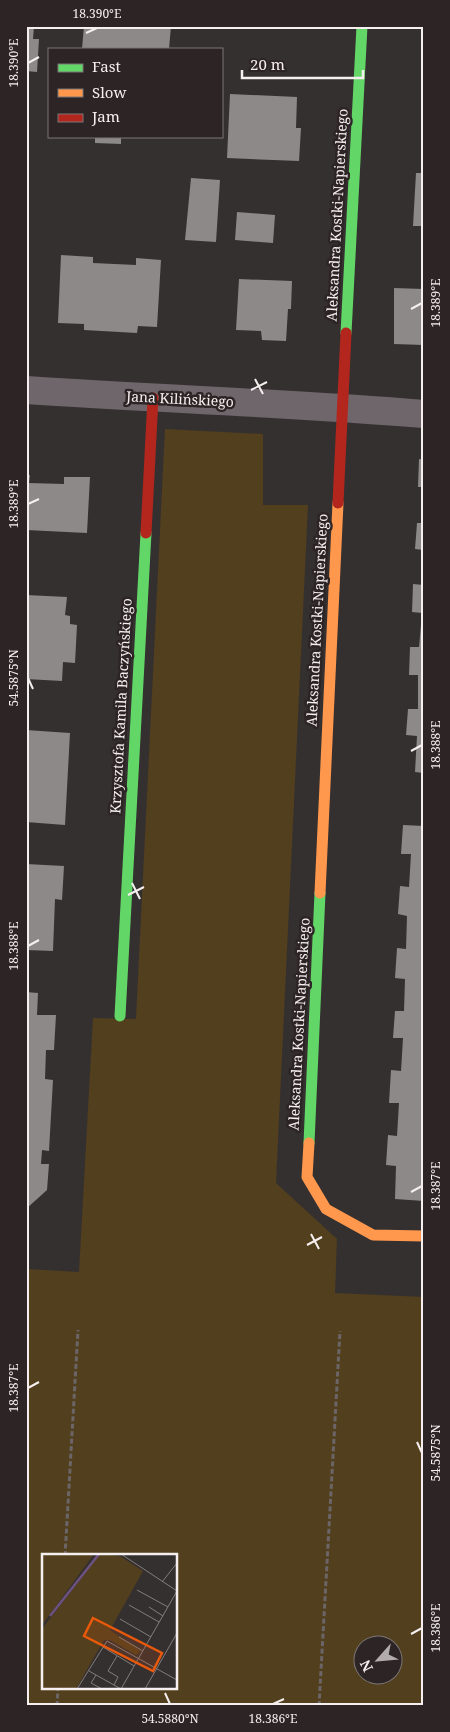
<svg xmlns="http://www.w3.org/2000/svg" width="450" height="1732" font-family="'Noto Serif',serif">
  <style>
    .green { fill: #523f1d; fill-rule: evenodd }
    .building { fill: #8c8988 }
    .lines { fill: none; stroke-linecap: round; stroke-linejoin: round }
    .path { stroke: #6b6567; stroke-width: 3; stroke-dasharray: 5 2.5; stroke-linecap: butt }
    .street { stroke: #6f666b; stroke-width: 28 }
    .fast { stroke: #63d668; stroke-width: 11 }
    .slow { stroke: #ff974d; stroke-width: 11 }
    .jam { stroke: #b3261e; stroke-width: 11 }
    .ticks { fill: none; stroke: #f5efef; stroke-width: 2 }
    .labels { text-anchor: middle; stroke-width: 5; stroke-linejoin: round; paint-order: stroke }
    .street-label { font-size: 14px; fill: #f5efef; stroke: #2d2525 }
    .inset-river { fill: none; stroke: #6d5280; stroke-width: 2.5 }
    .inset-road { fill: none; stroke: #827c7c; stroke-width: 1 }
    .view { fill: #e8590c; fill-opacity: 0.15; stroke: #e8590c; stroke-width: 2.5 }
    .inset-edge { fill: none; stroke: #f5efef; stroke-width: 2.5 }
    .neatline { fill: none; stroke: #f5efef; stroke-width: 2 }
    .ticks-label { font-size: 12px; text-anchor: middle; fill: #f5efef }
  </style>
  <rect width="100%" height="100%" fill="#353030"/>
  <!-- green -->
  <path class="green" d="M165,429l98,5v71h45l-32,678 61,56 -2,54 89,4v409h-398v-437l53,3 14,-254 43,1zM44,1556h132v132h-132zM362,1644h30v30h-30z"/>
  <!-- building -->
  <path class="building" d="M26,26h8l-1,13h6l-2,33 -11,-1z
    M84,26h87l-2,23h-87z
    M230,94l67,3 -1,31h5l-2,33 -72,-3z
    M95,136h26v8l-26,-1z
    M416,173h8v53h-11z
    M191,178l29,2 -4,62 -31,-2z
    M237,212l38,3 -2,28 -38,-3z
    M61,255l32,2v6l43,2v-7l25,2 -4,67 -19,-1 -1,7 -53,-3v-6l-26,-1z
    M239,279l53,2 -1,28h-3l-2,32 -24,-1 -1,-9 -25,-1z
    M394,288l30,1v56l-30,-1z
    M419,459l5,1v27h-6z
    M26,475h4l-1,8 35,1v-7h26l-3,56 -61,-3z
    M417,523h7v27l-9,-1z
    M413,584l11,1v188l-9,-1 2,-36 -11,-1 2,-26h10v-34h-9l1,-28h9l3,-34 -10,-1z
    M26,595l41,2 -2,18 5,1v8l7,1 -2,38 -12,-1 -1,19 -36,-2z
    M26,730l44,3 -5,92 -39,-3z
    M403,825l21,1v375l-29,-2 1,-33 -10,-1 2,-30 9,1 2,-33h-10l2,-33 10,1 2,-33h-10l2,-27h9l1,-32 -10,-1 2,-30 9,1 1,-33 -9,-2 2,-28 9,1 2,-33h-10z
    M26,864l38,2 -2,34 -7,-1 -2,52 -27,-1z
    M26,992l12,1 -1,22h19l-2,35h-8l-1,29 8,1 -4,71 -7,-1 -1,14h8l-2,26 -21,19z"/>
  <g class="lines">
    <!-- path -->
    <path class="path" d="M65,1556l13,-226
      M57,1706l1,-18
      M319,1706l21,-375"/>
    <!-- street -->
    <path class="street" d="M26,390c133,9 265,13 398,24"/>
    <!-- fast -->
    <path class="fast" d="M346,333l16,-307
      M120,1016l26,-483
      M309,1143l11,-250"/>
    <!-- slow -->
    <path class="slow" d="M320,893l18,-390
      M309,1143l-2,34 19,32 47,26 51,1"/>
    <!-- jam -->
    <path class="jam" d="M338,503l8,-170
      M146,533l7,-135"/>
  </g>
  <!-- ticks -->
  <path class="ticks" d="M86,33l11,-5M28,63l11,-6M411,309l11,-6M255,379l8,15M251,390l16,-8M28,504l11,-5M28,678l5,11M411,751l11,-6M132,883l8,16M128,895l16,-8M28,946l11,-6M411,1192l11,-6M311,1234l8,15M307,1245l15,-8M28,1388l11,-6M417,1442l5,11M411,1634l11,-6M165,1693l5,11M273,1704l11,-5"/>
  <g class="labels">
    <!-- street labels -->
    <g class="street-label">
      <text transform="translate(337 215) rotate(-87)" y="5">Aleksandra Kostki-Napierskiego</text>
      <text transform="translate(180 399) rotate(3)" y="5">Jana Kilińskiego</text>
      <text transform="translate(317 620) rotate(-87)" y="5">Aleksandra Kostki-Napierskiego</text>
      <text transform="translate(121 706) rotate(-87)" y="5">Krzysztofa Kamila Baczyńskiego</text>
      <text transform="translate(299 1024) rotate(-87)" y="5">Aleksandra Kostki-Napierskiego</text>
    </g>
  </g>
  <!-- overview -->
  <g transform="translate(42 1554)">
    <rect width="135" height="135" fill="#353030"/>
    <path d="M2,0h50l-52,71v-67zM58,0l20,2 23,15 -33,59 31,21 -5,4 -26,-15h-6l-28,49h-34v-60z" fill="#523f1d"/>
    <path class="inset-river" d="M8,62l49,-62"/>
    <path class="inset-road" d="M79,0l56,37M120,28l15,-19M95,36l31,17M87,51l30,17M107,53l14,9M78,65l31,18M77,83l24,14M61,93l31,19M47,117l32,18M54,121l-5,8 11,6M72,131l4,-8 -10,-6 9,-15M35,135l30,-48 70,39M79,135l56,-98M103,135l32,-56"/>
    <path class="view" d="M51,64l69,35 -9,18 -69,-35z"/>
    <rect width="135" height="135" class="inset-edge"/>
  </g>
  <!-- border -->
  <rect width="450" height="1732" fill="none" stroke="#2d2525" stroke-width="55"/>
  <!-- legend -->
  <rect x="48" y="48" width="175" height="90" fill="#2d2525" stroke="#7d7676"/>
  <rect x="58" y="64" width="25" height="8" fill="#63d668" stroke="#7d7676"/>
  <text x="92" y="72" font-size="15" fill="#f5efef">Fast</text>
  <rect x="58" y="89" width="25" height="8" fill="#ff974d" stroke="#7d7676"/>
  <text x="92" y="98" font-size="15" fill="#f5efef">Slow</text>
  <rect x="58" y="114" width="25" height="8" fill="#b3261e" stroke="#7d7676"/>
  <text x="92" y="122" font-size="15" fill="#f5efef">Jam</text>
  <!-- north arrow -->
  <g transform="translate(378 1660) rotate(243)"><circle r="24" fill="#2d2525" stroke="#7d7676"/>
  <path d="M0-4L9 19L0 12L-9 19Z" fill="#b2acac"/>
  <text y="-8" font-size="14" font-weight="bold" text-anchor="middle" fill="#f5efef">N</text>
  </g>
  <!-- scale -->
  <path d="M242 70v8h121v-8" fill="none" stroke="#f5efef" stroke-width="2.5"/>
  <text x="250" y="70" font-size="15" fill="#f5efef" stroke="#2d2525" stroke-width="4" paint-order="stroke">20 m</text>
  <rect x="28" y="28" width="394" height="1676" class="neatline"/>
  <g class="ticks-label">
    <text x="97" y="18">18.390°E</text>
    <text transform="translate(14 63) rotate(-90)" y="4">18.390°E</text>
    <text transform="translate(436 303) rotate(-90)" y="4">18.389°E</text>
    <text transform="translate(14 504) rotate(-90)" y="4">18.389°E</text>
    <text transform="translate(14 678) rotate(-90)" y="4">54.5875°N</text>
    <text transform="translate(436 745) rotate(-90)" y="4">18.388°E</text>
    <text transform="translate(14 946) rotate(-90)" y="4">18.388°E</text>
    <text transform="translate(436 1186) rotate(-90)" y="4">18.387°E</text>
    <text transform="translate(14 1388) rotate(-90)" y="4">18.387°E</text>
    <text transform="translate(436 1453) rotate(-90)" y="4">54.5875°N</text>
    <text transform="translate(436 1628) rotate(-90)" y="4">18.386°E</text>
    <text x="170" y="1723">54.5880°N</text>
    <text x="273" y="1723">18.386°E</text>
  </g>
</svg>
